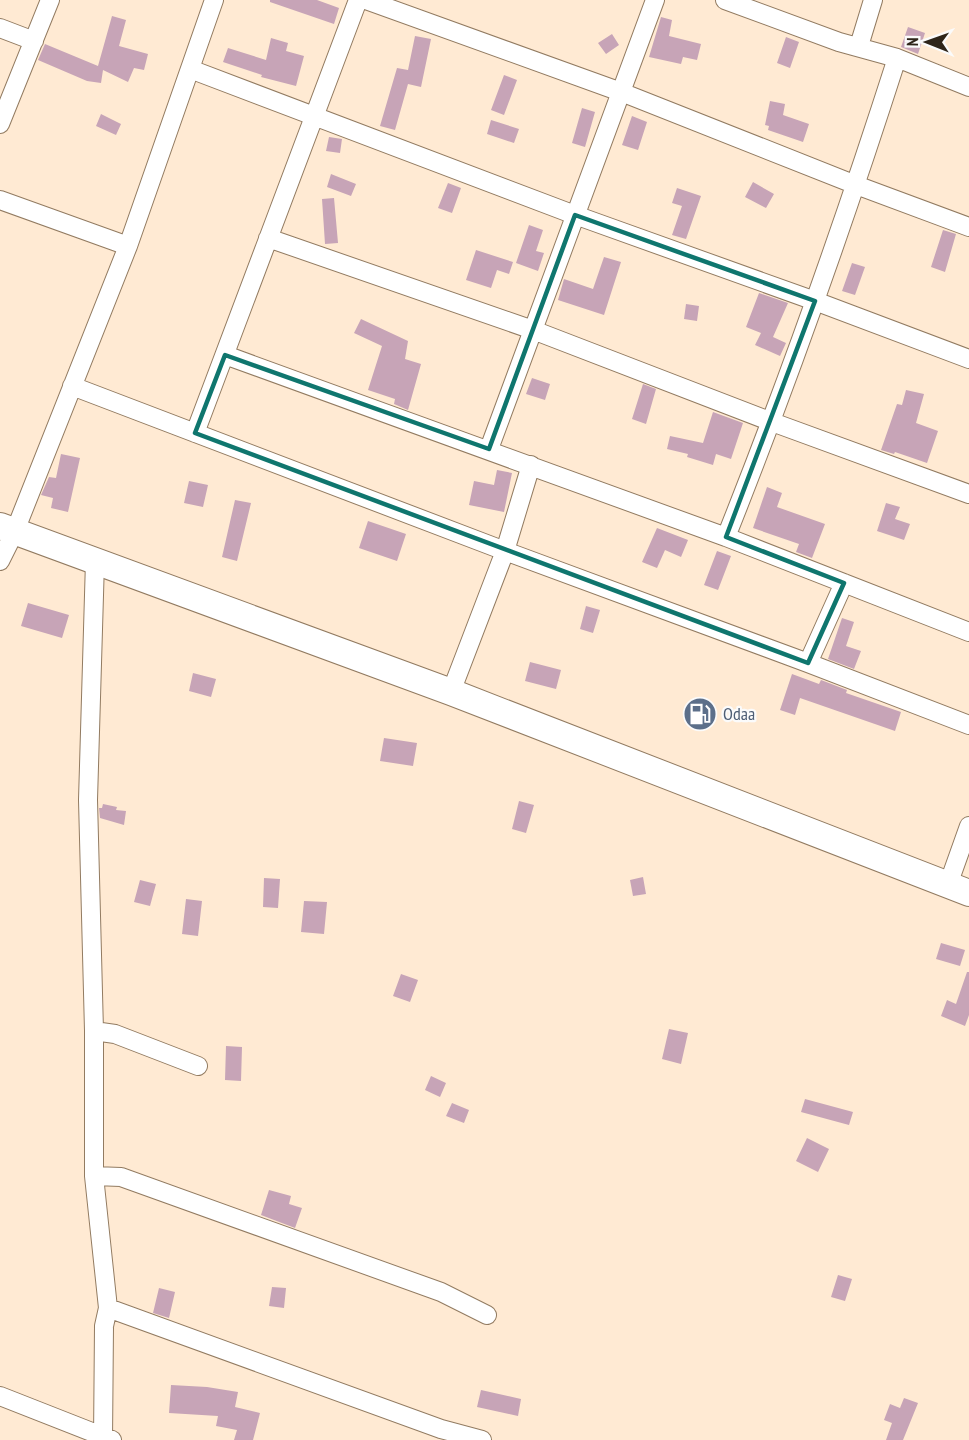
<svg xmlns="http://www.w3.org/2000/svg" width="969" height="1440" font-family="'PT Sans Narrow',sans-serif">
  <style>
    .building { fill: #c7a4b7 }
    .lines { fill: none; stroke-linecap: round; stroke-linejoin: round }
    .street-casing { stroke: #927b61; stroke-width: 20 }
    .secondary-casing { stroke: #927b61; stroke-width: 28 }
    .street { stroke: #fff; stroke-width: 18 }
    .secondary { stroke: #fff; stroke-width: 26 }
    .marked { fill: none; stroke: #0f766e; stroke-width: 4.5; stroke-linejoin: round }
    .labels { text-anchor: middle; stroke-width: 4.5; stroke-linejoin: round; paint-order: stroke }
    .service-label { font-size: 18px; fill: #4e5e75; stroke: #fbfbfb; text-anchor: start }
  </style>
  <rect width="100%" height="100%" fill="#ffead3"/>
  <!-- building -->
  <path class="building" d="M270,0h47l22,8 -5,16 -64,-22z
    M112,16l14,4 -7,26 29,8 -4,16 -10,-2 -6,14 -25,-12 -2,13 -14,-2 -49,-21 7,-16 53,22z
    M661,17l11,3 -3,16 32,8 -4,16 -14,-3 -2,7 -32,-7z
    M908,27l17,6 -7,21 -17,-7z
    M612,34l7,11 -13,9 -8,-11z
    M415,36l16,3 -10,48 -13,-3 -13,46 -15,-4 17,-58 11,2z
    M786,37l13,5 -9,26 -13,-5z
    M271,38l17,5 -2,8 18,5 -8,30 -35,-9 1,-2 -39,-13 5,-14 38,12z
    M504,75l13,5 -13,35 -13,-5z
    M770,101l15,3 -2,11 26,9 -6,18 -35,-12 1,-4 -4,-1z
    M582,108l13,4 -10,35 -13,-4z
    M101,114l20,10 -5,11 -20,-9z
    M632,116l15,6 -9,28 -16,-5z
    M491,120l28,9 -5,14 -27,-9z
    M329,137l13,2 -2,14 -14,-2z
    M331,174l25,10 -5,12 -24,-9z
    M753,182l21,12 -8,14 -21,-11z
    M448,183l13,5 -9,25 -14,-5z
    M677,188l24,8 -15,43 -14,-4 10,-29 -10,-3z
    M334,198l4,45 -13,1 -3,-45z
    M529,225l14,5 -7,21 8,2 -6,18 -22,-8z
    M943,230l13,4 -11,38 -14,-5z
    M476,250l37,12 -4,12 -12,-4 -6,18 -25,-8z
    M604,257l17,5 -17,53 -46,-15 6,-21 29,10z
    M852,263l13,4 -10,28 -13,-4z
    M759,293l29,10 -15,34 13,6 -6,13 -25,-11 6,-12 -15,-6z
    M686,304l13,2 -2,15 -13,-2z
    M361,319l47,22 -3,18 16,5 -13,46 -14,-6 1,-5 -27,-9 14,-44 -28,-13z
    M532,378l18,6 -5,16 -19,-6z
    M643,384l13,5 -10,35 -14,-5z
    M906,390l18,4 -8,29 22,8 -11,32 -32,-11 -1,2 -13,-4 16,-46 5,1z
    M713,412l30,11 -12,36 -15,-5 -3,11 -26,-8 1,-3 -21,-5 3,-13 33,7z
    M61,454l19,4 -12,54 -17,-4 2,-10 -12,-3 8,-18 7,1z
    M497,470l15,3 -8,39 -35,-7 5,-24 20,4z
    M189,481l19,4 -5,22 -19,-4z
    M767,487l15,6 -5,14 48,17 -13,34 -16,-6 3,-8 -46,-16z
    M235,500l16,3 -14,58 -15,-4z
    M886,503l14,4 -5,12 15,5 -6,16 -27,-9z
    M368,521l38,13 -9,27 -38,-13z
    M657,528l31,12 -7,17 -16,-7 -8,18 -15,-6z
    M717,551l14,5 -13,34 -14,-5z
    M28,603l41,12 -7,23 -41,-12z
    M586,606l14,4 -7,23 -13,-4z
    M842,618l12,4 -8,24 15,5 -7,18 -26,-10z
    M530,662l31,8 -5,19 -31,-8z
    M193,673l23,6 -5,18 -22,-6z
    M792,674l27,10 2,-4 26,10 -1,3 55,19 -6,19 -95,-33 -5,17 -15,-5z
    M384,738l33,5 -4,23 -33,-5z
    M519,801l15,4 -8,28 -14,-4z
    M103,804l14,3 -1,3 10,1 -2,14 -24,-7 -1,-10h3z
    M643,877l3,17 -13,2 -3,-16z
    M264,878l16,1 -2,29 -15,-1z
    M140,880l16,4 -6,22 -16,-4z
    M186,899l16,2 -4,35 -16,-2z
    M304,901l23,1 -3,32 -23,-2z
    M941,943l24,7 -5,16 -24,-7z
    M967,972h2v43l-4,11 -24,-10 6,-16 9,4z
    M401,974l17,6 -8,22 -17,-6z
    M669,1029l19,4 -7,31 -19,-5z
    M226,1046l16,1 -1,34 -16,-1z
    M431,1076l15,7 -6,14 -15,-7z
    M805,1099l48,13 -4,13 -48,-13z
    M452,1103l17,7 -5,13 -18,-7z
    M807,1138l22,11 -11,23 -22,-11z
    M269,1190l22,6 -2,8 13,4 -7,20 -34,-13z
    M838,1275l14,4 -7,22 -14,-4z
    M272,1287l14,1 -2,20 -15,-2z
    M159,1288l16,4 -6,26 -16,-5z
    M171,1385l36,2 31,5 -3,15 25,6 -7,27h-19l3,-10 -21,-4 2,-10 -49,-3z
    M481,1390l40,9 -3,17 -41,-9z
    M904,1398l14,5 -15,37h-17l6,-17 -8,-3 6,-16 10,4z"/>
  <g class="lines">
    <!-- street casing -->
    <g class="street-casing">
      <path id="street" d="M366,0l255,92 235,93 113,42
        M725,0l114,42 58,16 72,29
        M0,28l34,13
        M859,46l14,-46
        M190,69l385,146 240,86 154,58
        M0,124l50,-124
        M0,200l128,46
        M268,238l265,92 239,92 197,72
        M225,355l501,182 243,95
        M72,386l433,165 303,112 161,62
        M195,433l163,-433
        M489,449l166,-449
        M726,537c63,-158 119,-317 171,-479
        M0,561l15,-30 113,-285 86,-246
        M95,561l-7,239 6,231v145l14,132 -4,18 -1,114
        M808,663l36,-80
        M451,692l54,-141 26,-86
        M948,885l21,-59
        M94,1031l21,3 83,32
        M94,1176l27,1 320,115 46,23
        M108,1308l333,121 41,11
        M0,1396l112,44"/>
    </g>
    <!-- secondary casing -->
    <g class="secondary-casing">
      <path id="secondary" d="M0,526l451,166 518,201"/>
    </g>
    <!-- street -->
    <use href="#street" class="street"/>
    <!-- secondary -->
    <use href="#secondary" class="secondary"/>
  </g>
  <!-- marked area -->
  <path class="marked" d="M575,215l240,86 -89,236 118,46 -36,80 -613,-230 30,-78 264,94z"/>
  <!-- icons -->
  <defs>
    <g id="fuel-disc" transform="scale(1.725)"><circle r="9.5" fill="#5c6f8a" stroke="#fbfbfb"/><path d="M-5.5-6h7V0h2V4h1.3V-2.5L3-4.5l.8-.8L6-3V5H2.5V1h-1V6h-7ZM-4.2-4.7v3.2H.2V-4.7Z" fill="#fff"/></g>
  </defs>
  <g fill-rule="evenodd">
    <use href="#fuel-disc" x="700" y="714"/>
  </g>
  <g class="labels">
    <!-- service labels -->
    <g class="service-label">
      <text x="723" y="720">Odaa</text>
    </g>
  </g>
  <!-- north arrow -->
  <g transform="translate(927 42) rotate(271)" stroke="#fbfbfb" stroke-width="4.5" paint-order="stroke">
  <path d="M0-4.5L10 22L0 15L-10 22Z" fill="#2e251a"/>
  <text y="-9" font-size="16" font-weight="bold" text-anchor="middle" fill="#2e251a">N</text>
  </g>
</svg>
